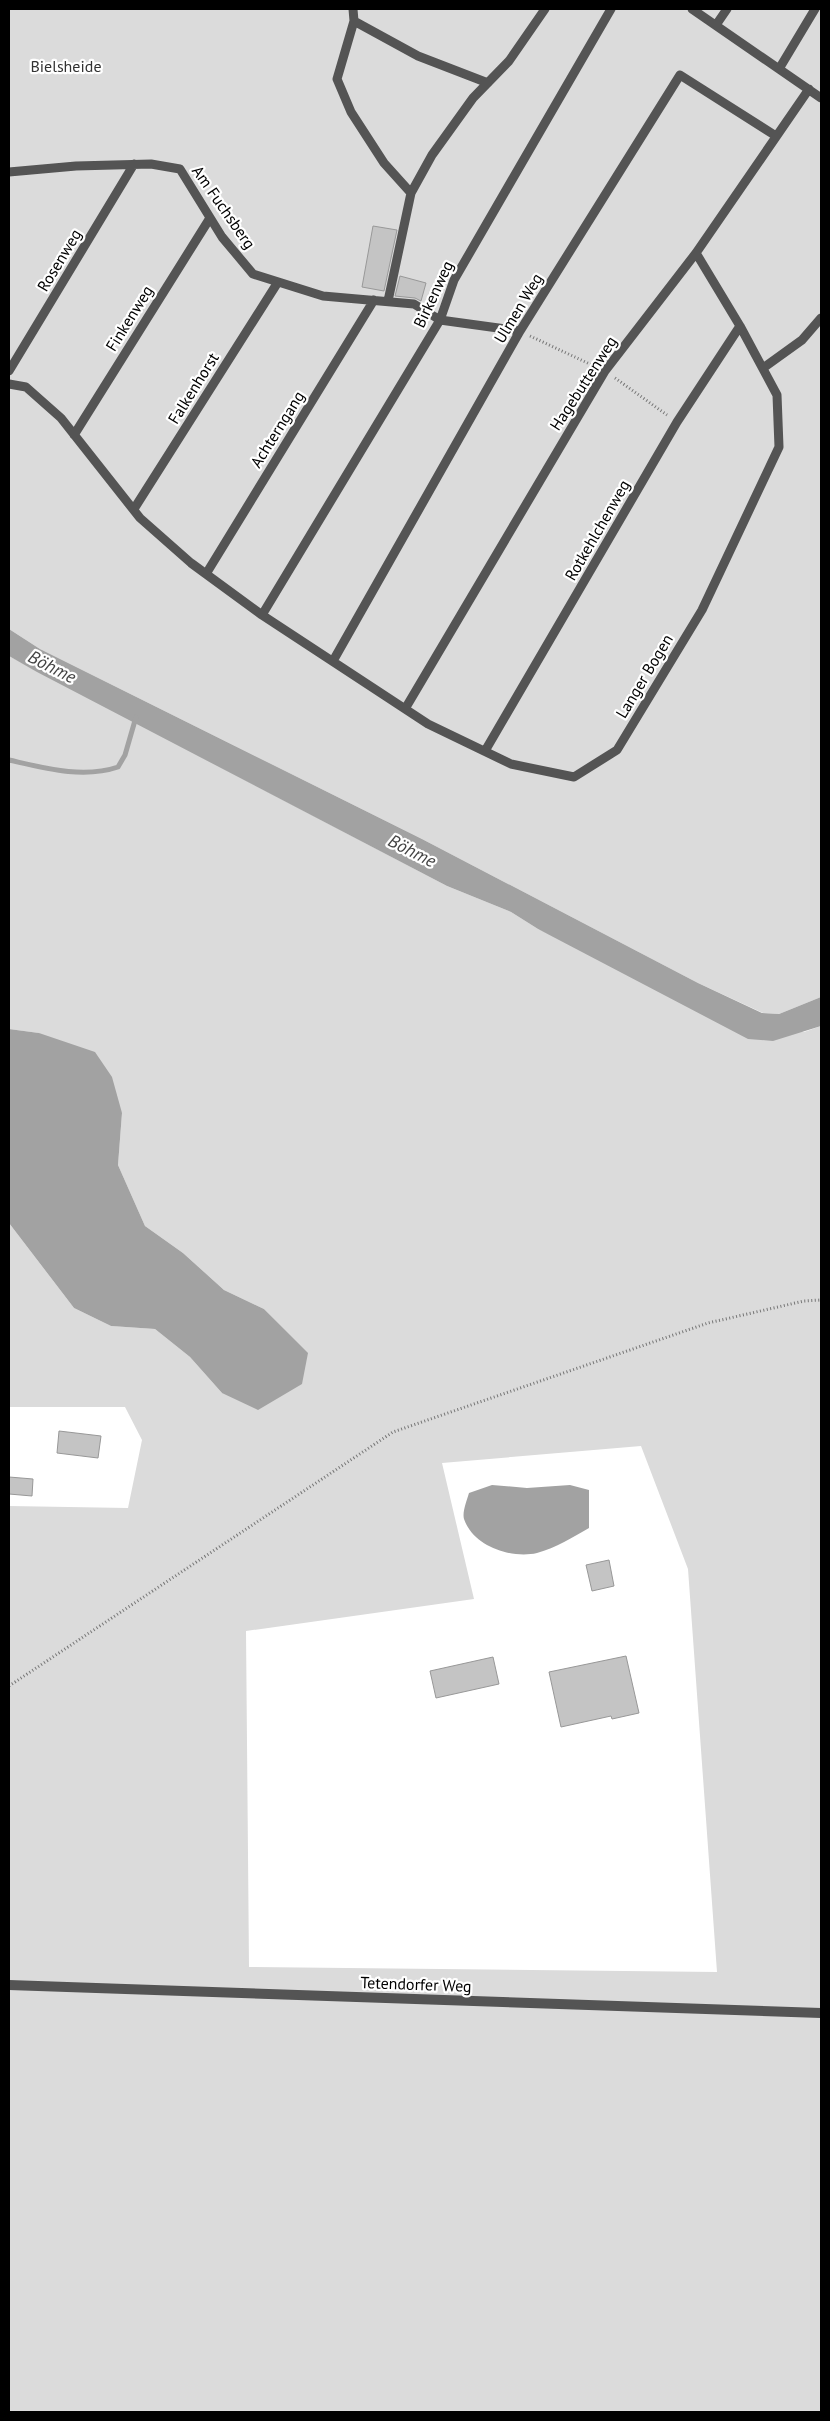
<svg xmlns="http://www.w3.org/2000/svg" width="830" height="2421" font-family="'PT Sans',sans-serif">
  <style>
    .green { fill: #dbdbdb; fill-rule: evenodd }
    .water { fill: #a2a2a2 }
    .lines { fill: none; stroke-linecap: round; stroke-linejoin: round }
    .stream { stroke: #a2a2a2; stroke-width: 5 }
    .building { fill: #c4c4c4; stroke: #989898 }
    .path { stroke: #767676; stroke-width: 3; stroke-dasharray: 1 2.5; stroke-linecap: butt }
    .lane { stroke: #545454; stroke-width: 9 }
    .street { stroke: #545454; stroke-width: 10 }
    .labels { text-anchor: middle; stroke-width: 4.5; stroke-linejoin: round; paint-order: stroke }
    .park-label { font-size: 16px; fill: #323232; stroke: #fff }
    .street-label { font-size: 16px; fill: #000; stroke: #fff }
    .water-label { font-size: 18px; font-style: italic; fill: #434343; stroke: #fff }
  </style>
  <rect width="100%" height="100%" fill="#fff"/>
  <!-- green -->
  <path class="green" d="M9,9h812v988l-42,17 -16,-1 -65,-30 -276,-144 -382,-190 -31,-20z
    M9,656l438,230 64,26 27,17 32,15 234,88 17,-6v1386h-812v-906l119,2 14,-68 -17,-33h-116v-184l65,85 37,18 44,3 35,28 32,36 85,-40 -43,-44 -40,-19 -41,-37 -38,-27 -27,-61 4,-52 -83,-80 -30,-4zM641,1446l47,123 29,403 -468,-5 -3,-336 228,-32 -32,-136z"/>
  <!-- water -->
  <path class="water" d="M9,629l31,20 382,190 276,144 64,30 17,1 42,-17v29l-48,15 -25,-2 -210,-110 -27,-17 -64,-26 -410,-214 -28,-16z
    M9,1029l30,4 56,19 17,25 10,36 -4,52 27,61 38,27 41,37 40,19 44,44 -6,31 -44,26 -36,-17 -32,-36 -35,-28 -44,-3 -37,-18 -65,-85z
    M492,1485l35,3 43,-3 19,5v38c-16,9 -33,20 -52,25 -26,6 -64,-7 -73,-34 -2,-7 3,-19 5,-26z"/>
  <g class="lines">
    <!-- stream -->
    <path class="stream" d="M9,760c35,8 74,19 109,7l7,-12 11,-38"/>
  </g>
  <!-- building -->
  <path class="building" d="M373,226l24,4 -13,61 -22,-4z
    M400,276l26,7 -5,18 -6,-3 -20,-2z
    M59,1431l42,5 -3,22 -41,-5z
    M9,1477l24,2 -1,17 -23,-2z
    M609,1560l5,26 -22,5 -6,-26z
    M626,1656l13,57 -27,6 -1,-3 -50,11 -12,-55z
    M493,1657l6,27 -63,14 -6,-27z"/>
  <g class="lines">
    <!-- path -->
    <path class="path" d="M530,336l64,30
      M615,378l52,37
      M9,1686l384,-254 315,-109 96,-22 17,-1"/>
    <!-- lane -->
    <path class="lane" d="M353,9l1,12 -17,58 14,33 33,51 27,30
      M692,9l129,89
      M354,21l64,35 70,27
      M716,25l11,-16
      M779,69l36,-60
      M9,172l67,-6 75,-2 29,5 42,68 31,37 70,22 91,8 26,16 80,11
      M388,301l23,-108 21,-38 41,-57 36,-37 36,-52
      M763,368l39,-28 19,-22
      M9,371l125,-207
      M9,384l17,3 35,31 79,100 51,45 71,52 166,109 83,40 63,13 43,-27 85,-140 77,-163 -2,-52 -37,-69 -44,-73
      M74,435l136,-217
      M134,509l144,-227
      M206,574l168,-274
      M262,615l178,-295 14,-40 157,-271
      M333,661l187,-330 160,-256 96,61
      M405,709l200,-338 91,-118 113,-164
      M485,751l192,-329 63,-96"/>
    <!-- street -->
    <path class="street" d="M9,1985l812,28"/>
  </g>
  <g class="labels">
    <!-- park labels -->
    <g class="park-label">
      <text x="66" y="72">Bielsheide</text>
    </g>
    <!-- street labels -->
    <g class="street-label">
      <text transform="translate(224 207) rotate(55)" y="6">Am Fuchsberg</text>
      <text transform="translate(59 260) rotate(-59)" y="6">Rosenweg</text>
      <text transform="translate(433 294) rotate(-65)" y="6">Birkenweg</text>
      <text transform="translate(518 308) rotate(-59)" y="6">Ulmen Weg</text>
      <text transform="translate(129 318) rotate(-58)" y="6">Finkenweg</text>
      <text transform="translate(583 383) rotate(-57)" y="6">Hagebuttenweg</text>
      <text transform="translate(193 388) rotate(-58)" y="6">Falkenhorst</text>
      <text transform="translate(277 429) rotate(-58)" y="6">Achterngang</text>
      <text transform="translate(597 530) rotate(-60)" y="6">Rotkehlchenweg</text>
      <text transform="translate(644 676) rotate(-59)" y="6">Langer Bogen</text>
      <text transform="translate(416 1984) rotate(2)" y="6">Tetendorfer Weg</text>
    </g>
    <!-- water labels -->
    <g class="water-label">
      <text transform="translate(52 667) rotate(27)" y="6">Böhme</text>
      <text transform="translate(412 851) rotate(27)" y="6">Böhme</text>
    </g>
  </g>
  <!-- border -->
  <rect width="830" height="2421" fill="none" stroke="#000000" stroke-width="20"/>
</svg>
